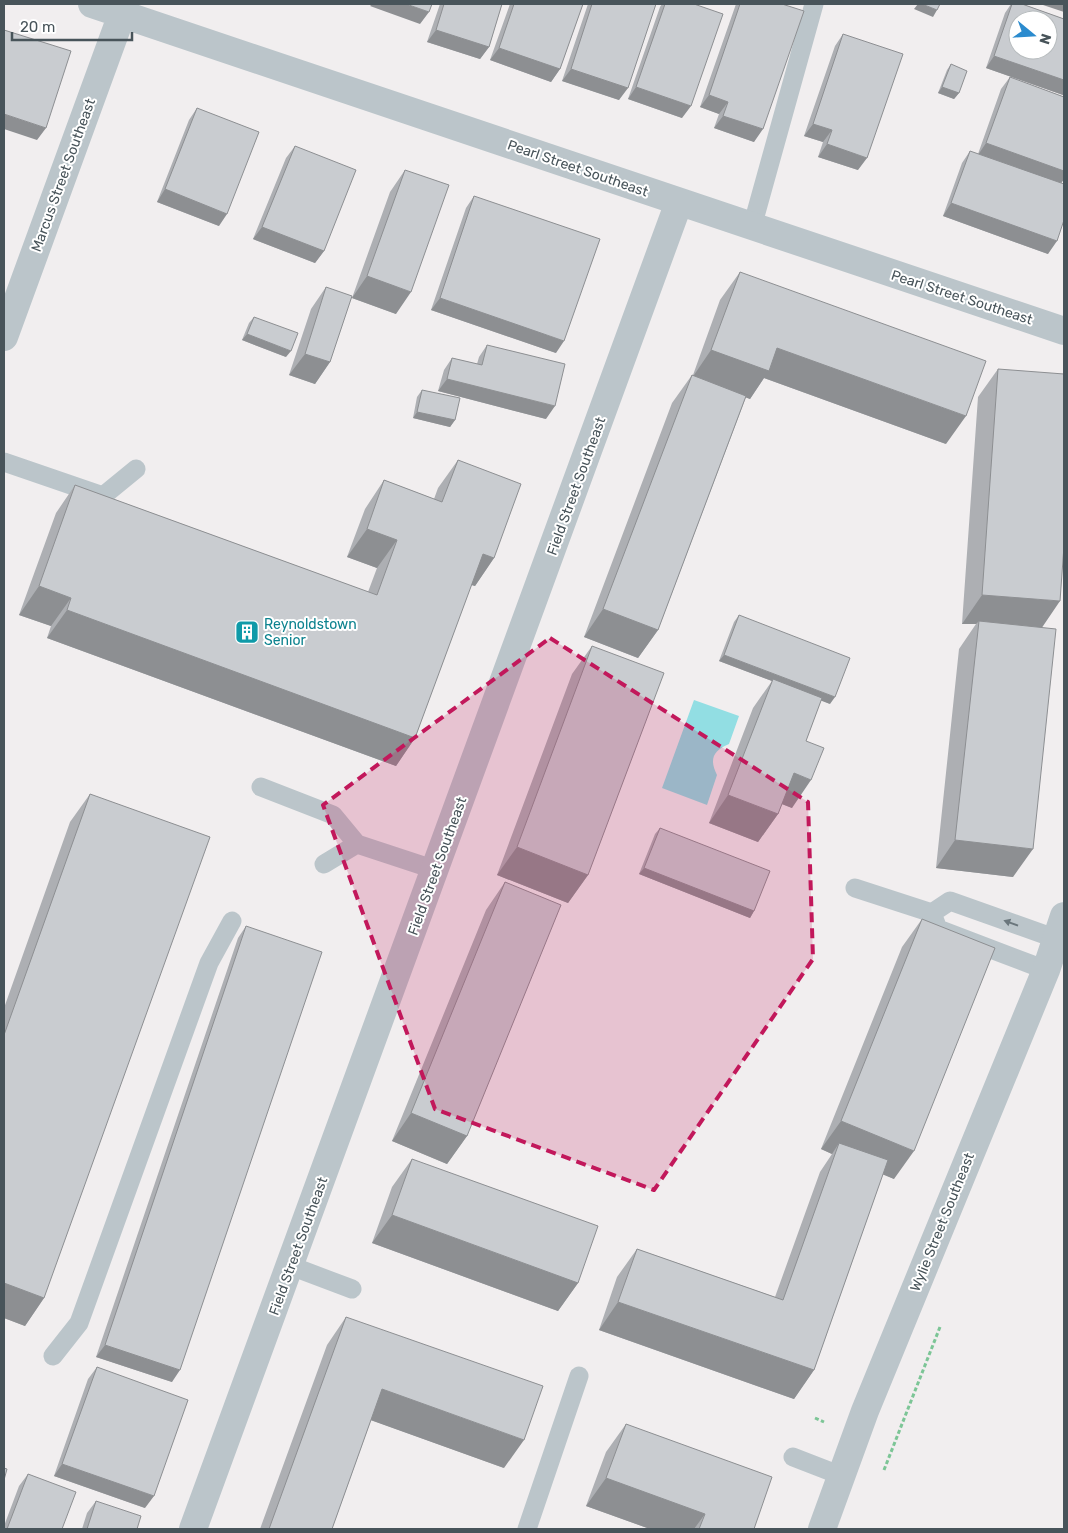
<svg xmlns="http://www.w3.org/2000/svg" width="1068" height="1533" font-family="Rubik,sans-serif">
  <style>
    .water { fill: #92dee3 }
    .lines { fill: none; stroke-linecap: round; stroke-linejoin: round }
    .path { stroke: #7cc596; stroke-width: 3; stroke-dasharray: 4 2.5; stroke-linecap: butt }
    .lane { stroke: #bbc5ca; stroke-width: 19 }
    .street { stroke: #bbc5ca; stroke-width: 28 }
    .wall { fill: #adafb3 }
    .shaded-wall { fill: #8d8f92 }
    .building { fill: #c9ccd0; stroke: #8d8f92; fill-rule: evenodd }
    .oneway { fill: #6a767c }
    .marked { fill: #c2185b; fill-opacity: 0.2; stroke: #c2185b; stroke-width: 4; stroke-dasharray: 10 6; stroke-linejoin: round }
    .labels { text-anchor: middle; stroke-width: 4; stroke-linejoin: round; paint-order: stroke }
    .street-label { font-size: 14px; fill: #48545a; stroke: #fff }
    .culture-label { font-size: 14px; fill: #0d838f; stroke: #fff; text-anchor: start }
  </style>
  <rect width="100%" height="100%" fill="#f1eeef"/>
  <!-- water -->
  <path class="water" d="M694,700l45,16 -10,28c-16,7 -20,15 -12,31l-10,30 -45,-17z"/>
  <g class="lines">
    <!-- path -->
    <path class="path" d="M815,1418l9,4
      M884,1470l56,-143"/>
    <!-- lane -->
    <path class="lane" d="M752,227l62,-223
      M4,462l99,34 33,-27
      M261,787l72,28 24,29 79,26
      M324,864l33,-20
      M855,888l77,25 6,16 108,41
      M932,913l18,-12 107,38
      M291,1266l61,23
      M53,1356l26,-33 130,-360 23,-42
      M793,1457l49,19
      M527,1529l52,-153"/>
    <!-- street -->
    <path class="street" d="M92,4l972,327
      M4,337l118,-323
      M193,1529l486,-1327
      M822,1529l43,-118 181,-441 18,-54"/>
  </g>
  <!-- wall -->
  <path class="wall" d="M440,4h62l-13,43 -9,12 -53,-17z
    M510,4h73l-23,65 -9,13 -61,-22z
    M588,4h68l-37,96 -57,-19z
    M662,4h32l-12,114 -54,-19 32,-92z
    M736,4h46l-28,138 -40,-14 5,-14 -19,-7z
    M1011,4h11l42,15v75l-1,1 -77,-27 19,-55z
    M843,34l15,136 -40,-13 5,-15 -19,-6 31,-90z
    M951,64l8,29 -5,6 -16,-6 9,-23z
    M1010,77l54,20v82l-3,4 -13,71 -105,-38 19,-53 8,-12 8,3 23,-65z
    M197,108l22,118 -62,-24 32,-82z
    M295,146l29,105 -9,12 -62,-24 33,-81z
    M405,170l-9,144 -44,-16 38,-106z
    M474,196l82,157 -125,-43 35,-102z
    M740,272l206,172 -182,-66 -14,21 -4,-2 -88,233 -20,28 -54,-21 88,-234 20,-28h1l27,-75z
    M326,287l4,75 -15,22 -26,-9 22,-66z
    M254,317l32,40 -44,-17 7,-17z
    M487,345l59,74 -108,-28 6,-21 8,-12 25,6 2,-7z
    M998,369l44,259 -29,249 -77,-9 23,-219 17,-25h-14l16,-227z
    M422,390l33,30 -5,7 -37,-9 4,-21z
    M458,460l36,98 -19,28 -4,-1 -56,153 -19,28 -349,-128 4,-12 -32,-11 37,-102 19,-28 293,107 9,-24 -30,-11 18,-48 19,-29 50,19 4,-11z
    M739,615l91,89 -9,-4 -15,41 -14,67 -10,-4 -4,10 -20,28 -49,-19 44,-115 19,-27 -53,-20 15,-39z
    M592,646l-4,229 -20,28 -71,-28 75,-201z
    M90,794l-46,504 -19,28 -21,-8v-310l66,-186z
    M660,828l94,83 -4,7 -111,-44 16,-40z
    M505,882l-38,254 -20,28 -55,-23 94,-231z
    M922,919l-28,260 -11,-5 -69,196 -20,29 -195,-69 18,-53 20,-28 138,48 45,-125 12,-18 -11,-5 81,-202z
    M246,926l-74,456 -76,-25 142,-419z
    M412,1159l166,124 -20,28 -186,-68 20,-56z
    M346,1317l158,151 -133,-48 -39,109h-72l67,-184z
    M97,1367l48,141 -91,-32 34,-97z
    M626,1424l128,105h-104l-64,-23 20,-54z
    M28,1474l34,55h-58v-3l15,-40z
    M96,1501l41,28h-55l5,-16z"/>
  <!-- shaded-wall -->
  <path class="shaded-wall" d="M372,4h34l23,8 -9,12 -50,-18z
    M918,4h4l15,6 -4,7 -19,-8z
    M1040,4h24v8z
    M436,30l53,17 -9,12 -53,-17z
    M499,48l61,21 -9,13 -61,-22z
    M994,56l70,24v14l-1,1 -77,-27z
    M571,69l57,19 -9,12 -57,-19z
    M636,87l55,19 -9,12 -54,-19z
    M942,87l17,6 -5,6 -16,-6z
    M709,95l19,7 -9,12 -19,-7z
    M4,114l42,14 -9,12 -33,-11z
    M723,116l40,13 -9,13 -40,-14z
    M813,124l19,6 -9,12 -19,-6z
    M986,143l78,28v8l-4,6 -82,-30z
    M827,144l40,14 -9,12 -40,-13z
    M165,189l62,25 -8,12 -62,-24z
    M951,203l106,38 -9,13 -105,-38z
    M262,227l62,24 -9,12 -62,-24z
    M367,276l44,16 -15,22 -44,-16z
    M440,298l124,43 -8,12 -125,-43z
    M247,334l44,17 -5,6 -44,-17z
    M777,348l189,68 -20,28 -182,-66 -14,21 -58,-21 19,-28z
    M305,354l25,8 -15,22 -26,-9z
    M447,379l108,27 -9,13 -108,-28z
    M417,412l38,8 -5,7 -37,-9z
    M367,529l30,11 -20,28 -30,-11z
    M483,554l11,4 -19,28 -12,-4z
    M39,586l32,12 -20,28 -32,-11z
    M982,595l78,6 -19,28 -62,-8 -3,3h-14z
    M603,609l55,21 -20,28 -54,-21z
    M67,610l348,128 -19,28 -349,-128z
    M724,655l111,42 -5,7 -58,-22 1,-3 -1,2 -53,-20z
    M794,773l17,7 -19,28 -18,-7z
    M728,795l50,19 -20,28 -49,-19z
    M955,840l78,9 -20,28 -77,-9z
    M517,847l71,28 -20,28 -71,-28z
    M644,868l110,43 -4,7 -111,-44z
    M411,1113l56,23 -20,28 -55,-23z
    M841,1121l73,30 -20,28 -59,-24 4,-12 -7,11 -11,-5z
    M392,1215l186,68 -20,28 -186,-68z
    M4,1283l40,15 -19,28 -21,-8z
    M618,1302l196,68 -20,29 -195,-69z
    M105,1345l75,25 -8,12 -76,-25z
    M382,1389l142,51 -20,28 -142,-51z
    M62,1464l92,32 -9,12 -91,-32z
    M606,1478l99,36 -11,15h-44l-64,-23z"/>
  <!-- building -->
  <path class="building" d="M406,4h26l-3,8z
    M444,4h58l-13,43 -53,-17z
    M514,4h69l-23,65 -61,-21z
    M592,4h64l-28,84 -57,-19z
    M665,4h29l29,10 -32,92 -55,-19z
    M740,4h42l22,7 -41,118 -40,-13 5,-14 -19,-7z
    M922,4h18l-3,6z
    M1012,4h10l42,15v61l-70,-24zM1018,20h30v30h-30z
    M4,30l67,21 -25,77 -42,-14z
    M843,34l60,20 -36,104 -40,-14 5,-14 -19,-6z
    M951,64l16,7 -8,22 -17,-6z
    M1010,77l54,20v74l-78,-28z
    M197,108l62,24 -32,82 -62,-25z
    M295,146l61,24 -32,81 -62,-24z
    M970,151l94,33v36l-7,21 -106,-38z
    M405,170l44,15 -38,107 -44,-16z
    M474,196l126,43 -36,102 -124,-43z
    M740,272l246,89 -20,55 -189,-68 -8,23 -58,-21z
    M326,287l26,9 -22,66 -25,-8z
    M254,317l44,16 -7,18 -44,-17z
    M487,345l78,19 -10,42 -108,-27 5,-21 30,7z
    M998,369l66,5v172l-4,55 -78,-6z
    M692,375l54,21 -88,234 -55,-21z
    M422,390l38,8 -5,22 -38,-8z
    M458,460l63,24 -27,74 -11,-4 -68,184 -348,-128 4,-12 -32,-12 36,-101 302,110 20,-55 -30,-11 17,-49 58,22z
    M739,615l111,43 -15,39 -111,-42z
    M979,621l77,8 -23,220 -78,-9z
    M592,646l72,27 -76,202 -71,-28z
    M773,679l49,19 -16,43 18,7 -13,32 -17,-7 -16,41 -50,-19z
    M90,794l120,43 -166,461 -40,-15v-248z
    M660,828l110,43 -16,40 -110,-43z
    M505,882l56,23 -94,231 -56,-23z
    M922,919l73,29 -81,203 -73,-30z
    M246,926l76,26 -142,418 -75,-25z
    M839,1143l49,17 -74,210 -196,-68 19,-53 146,51z
    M412,1159l186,67 -20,57 -186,-68z
    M346,1317l197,69 -19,54 -142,-51 -50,140h-63z
    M97,1367l91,33 -34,96 -92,-32z
    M626,1424l146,53 -18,52h-55l6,-15 -99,-36z
    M4,1468l3,1 -3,11z
    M28,1474l48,18 -14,37h-55z
    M96,1501l45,15 -4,13h-50z"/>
  <!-- one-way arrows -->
  <defs><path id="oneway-solid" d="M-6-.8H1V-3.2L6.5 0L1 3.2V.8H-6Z" transform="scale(1.25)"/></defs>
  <use class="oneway" href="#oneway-solid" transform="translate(1011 923) rotate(-160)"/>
  <!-- marked area -->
  <path class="marked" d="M550,638l258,164 5,157 -159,231 -219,-81 -112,-304z"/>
  <!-- icons -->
  <defs>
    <g id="building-square" transform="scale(1.25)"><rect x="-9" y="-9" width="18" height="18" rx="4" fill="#0f9aa8" stroke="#fff"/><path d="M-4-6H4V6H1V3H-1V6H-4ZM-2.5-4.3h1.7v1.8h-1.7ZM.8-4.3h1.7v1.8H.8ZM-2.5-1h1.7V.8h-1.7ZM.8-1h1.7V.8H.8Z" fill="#fff"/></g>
  </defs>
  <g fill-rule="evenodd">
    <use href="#building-square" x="247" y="632"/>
  </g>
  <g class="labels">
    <!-- street labels -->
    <g class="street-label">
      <text transform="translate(578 168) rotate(19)" y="5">Pearl Street Southeast</text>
      <text transform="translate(63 175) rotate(-70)" y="5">Marcus Street Southeast</text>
      <text transform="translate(962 297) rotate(18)" y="5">Pearl Street Southeast</text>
      <text transform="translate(576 486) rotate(-70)" y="5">Field Street Southeast</text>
      <text transform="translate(437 866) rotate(-70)" y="5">Field Street Southeast</text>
      <text transform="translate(942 1222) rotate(-68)" y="5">Wylie Street Southeast</text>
      <text transform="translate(298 1246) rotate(-70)" y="5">Field Street Southeast</text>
    </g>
    <!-- culture labels -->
    <g class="culture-label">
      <text x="264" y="629">Reynoldstown<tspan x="264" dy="16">Senior</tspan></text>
    </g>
  </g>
  <!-- border -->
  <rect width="1068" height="1533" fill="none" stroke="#48545a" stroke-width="10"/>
  <!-- north arrow -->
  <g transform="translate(1033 35) rotate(108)"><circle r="24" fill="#ffffff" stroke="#b6bbbd"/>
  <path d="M0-4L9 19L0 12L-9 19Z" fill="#2b8bce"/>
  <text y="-8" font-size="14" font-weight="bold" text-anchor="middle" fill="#48545a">N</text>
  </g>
  <!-- scale -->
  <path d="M12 32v8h120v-8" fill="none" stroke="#48545a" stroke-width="2.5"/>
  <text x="20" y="32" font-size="15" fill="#48545a" stroke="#ffffff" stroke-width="4" paint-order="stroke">20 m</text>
</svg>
